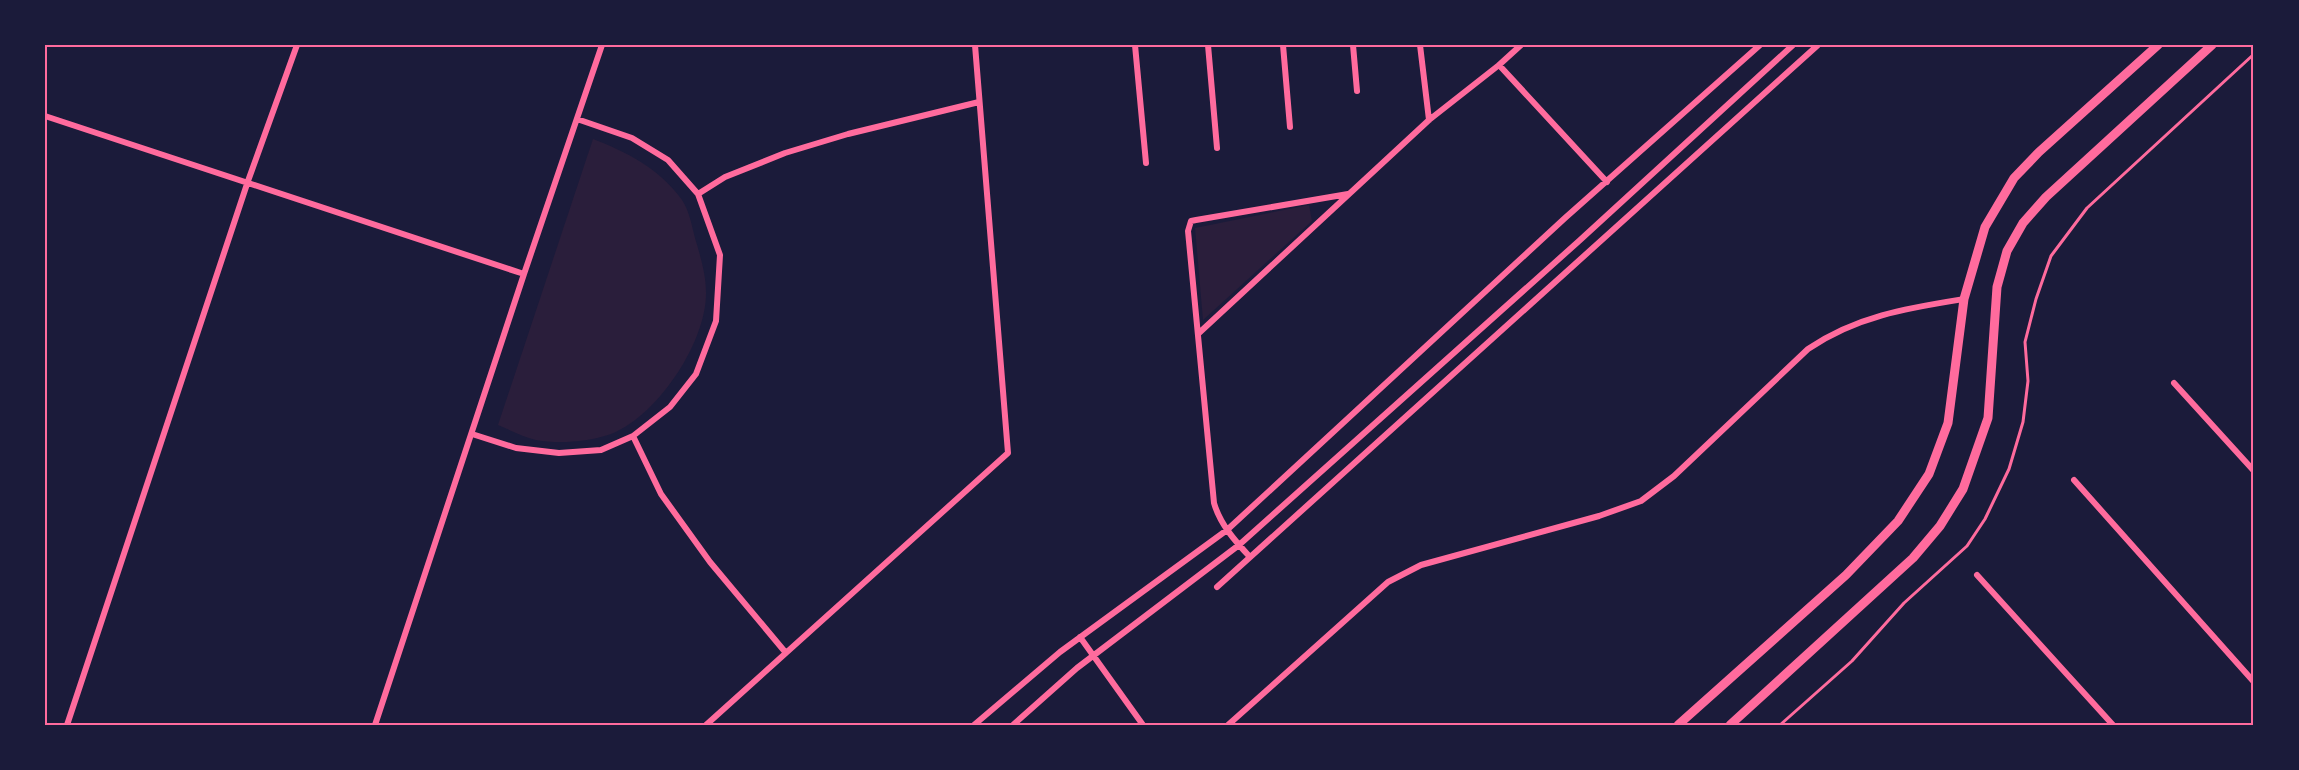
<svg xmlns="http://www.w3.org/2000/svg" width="2299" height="770" font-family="Commissioner,sans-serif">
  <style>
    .green { fill: #2a1e3b }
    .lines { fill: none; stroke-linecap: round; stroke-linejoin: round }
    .path { stroke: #ff6b9d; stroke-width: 3 }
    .minor { stroke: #ff6b9d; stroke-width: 6 }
    .tertiary { stroke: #ff6b9d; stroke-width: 9 }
    .neatline { fill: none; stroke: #ff6b9d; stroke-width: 2 }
  </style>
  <rect width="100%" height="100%" fill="#1b1b3a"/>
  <!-- green -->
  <path class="green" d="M593,139c34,13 67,30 89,61 7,10 10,26 13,38 5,17 11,36 11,54 1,50 -50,127 -98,143 -21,7 -50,9 -72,5 -13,-3 -26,-10 -38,-15z
    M1309,205l3,16 -109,99 -8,-92z"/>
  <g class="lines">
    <!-- path -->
    <path class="path" d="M1780,725l72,-64 52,-58 63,-57 18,-27 24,-50 14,-47 5,-41 -3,-39 11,-43 15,-43 36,-48 167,-154"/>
    <!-- minor -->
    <path class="minor" d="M1135,45l11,118
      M1208,45l9,103
      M1283,45l7,82
      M1353,45l4,46
      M1420,45l9,75
      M1499,65l108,117
      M45,116l479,158 -149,451
      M698,194l27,-17 60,-24 63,-19 131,-32
      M524,274l78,-229
      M1199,333l230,-213 70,-55 22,-20
      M2174,383l80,88
      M472,434l44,14 43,5 42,-3 32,-14 37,-29 26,-33 20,-53 4,-66 -22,-61 -30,-34 -36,-22 -55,-19
      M633,436l28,58 49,68 76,91
      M2074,480l180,202
      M1250,557c-15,-16 -30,-33 -36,-54l-26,-272 3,-10 5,-1 152,-26
      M1977,575l136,150
      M1217,587l601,-542
      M1080,637l63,88
      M67,725l181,-544 49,-136
      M706,725l302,-272 -33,-408
      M974,725l86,-73 167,-122 338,-312 195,-173
      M1013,725l64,-57 162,-123 340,-304 214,-196
      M1228,725l160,-143 33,-17 178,-49 42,-15 33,-25 134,-127c48,-33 100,-41 156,-50"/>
    <!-- tertiary -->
    <path class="tertiary" d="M1678,725l168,-150 52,-54 31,-47 19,-51 16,-124 21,-72 29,-49 25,-26 119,-107
      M1730,725l183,-167 27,-32 23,-37 25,-71 9,-131 10,-36 16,-28 23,-26 166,-152"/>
  </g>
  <!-- border -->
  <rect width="2299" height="770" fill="none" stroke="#1b1b3a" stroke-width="93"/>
  <rect x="46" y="46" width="2206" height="678" class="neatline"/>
</svg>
